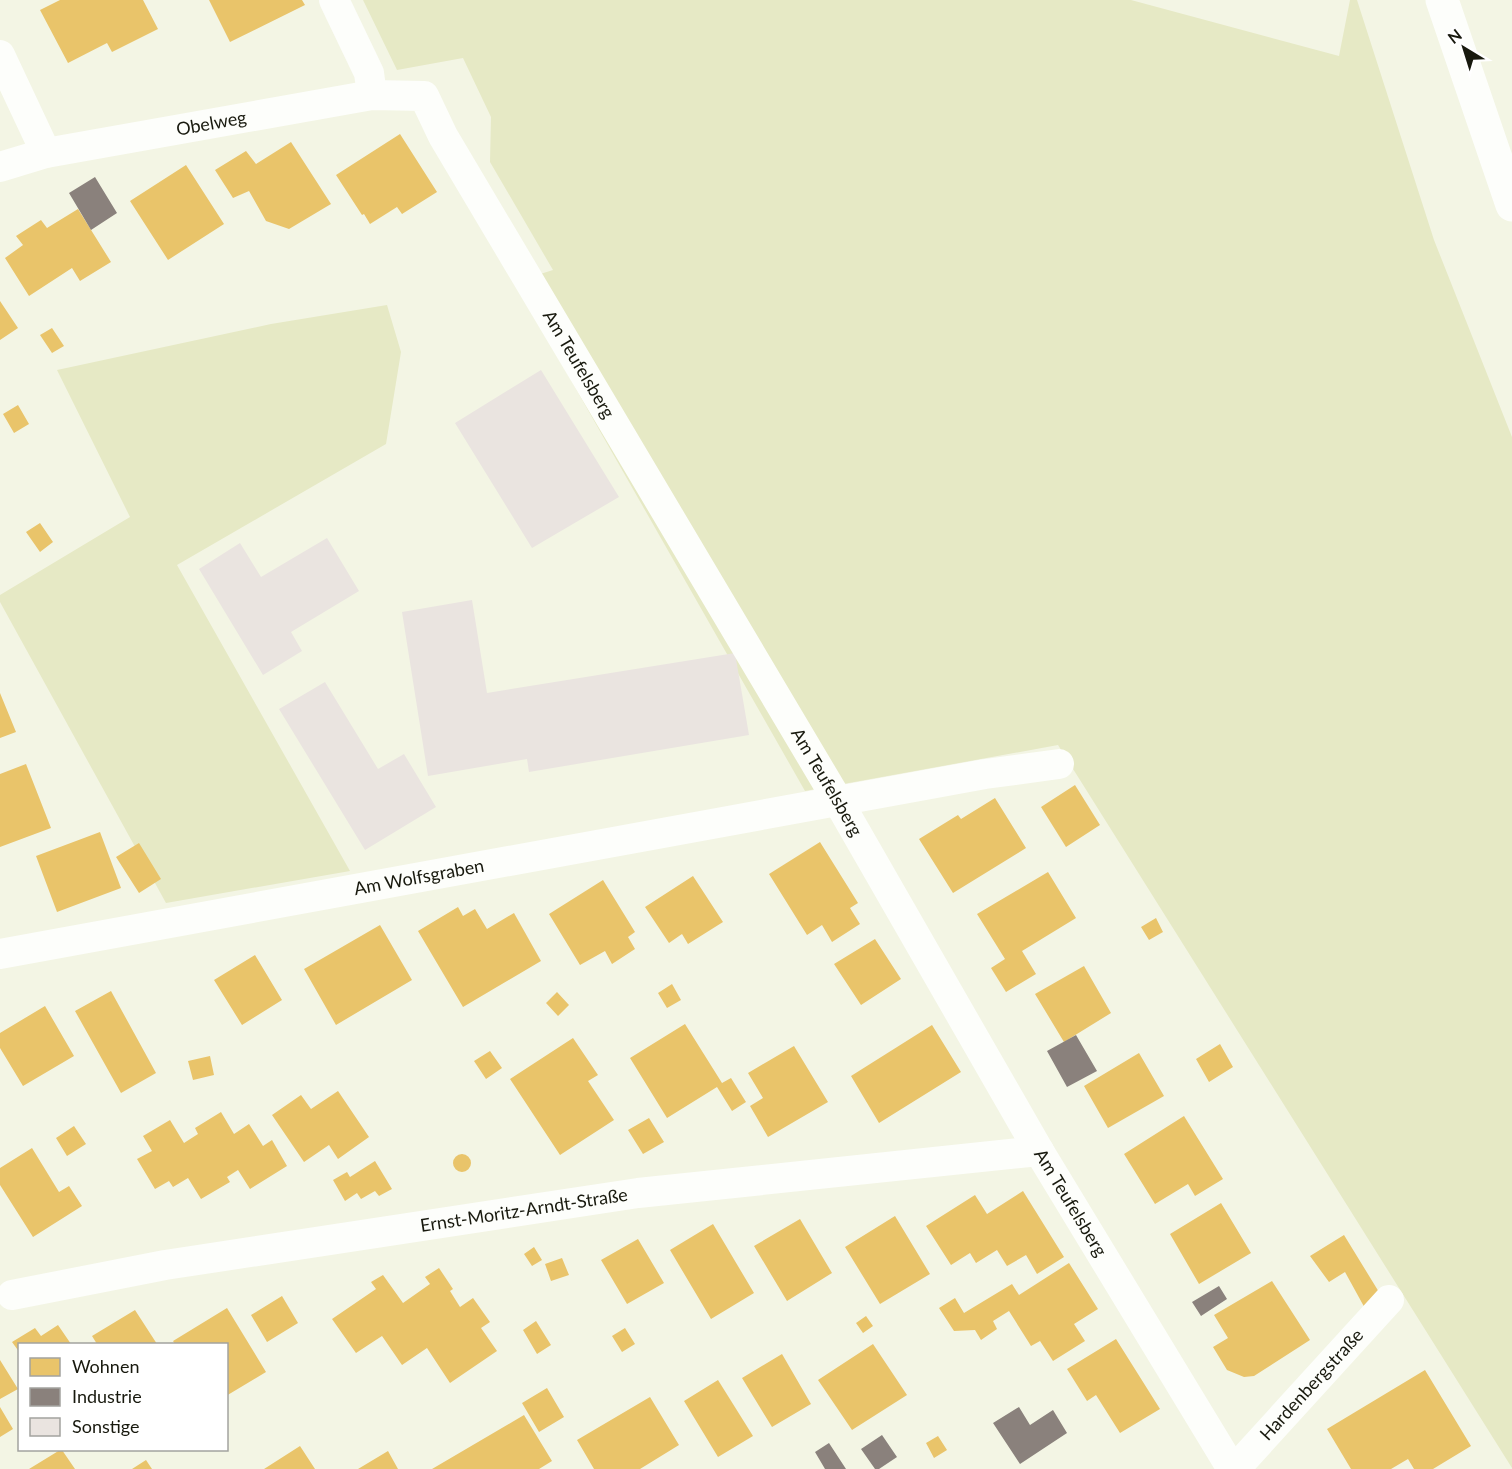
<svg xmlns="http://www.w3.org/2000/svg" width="1512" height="1469" font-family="Lato,sans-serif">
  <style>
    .green { fill: #e6e9c5 }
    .homes { fill: #e9c46a }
    .industry { fill: #8a817c }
    .building { fill: #eae4e0 }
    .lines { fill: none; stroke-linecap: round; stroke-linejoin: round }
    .minor { stroke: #fdfefb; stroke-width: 30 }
    .highway { stroke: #fdfefb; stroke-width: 33 }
    .labels { text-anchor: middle; stroke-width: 6; stroke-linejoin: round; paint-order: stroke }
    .street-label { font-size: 18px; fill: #18190e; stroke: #fff }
  </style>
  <rect width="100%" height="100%" fill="#f3f5e4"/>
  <!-- green -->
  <path class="green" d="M363,0h768l208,56 11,-56h7l77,240 78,197v1031l-454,-723 -253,46 -290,-509 38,-12 -63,-108 1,-45 -28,-59 -66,12z
    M387,305l14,47 -15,92 -209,121 173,306 -184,32 -166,-301v-7l130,-78 -73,-147 214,-46z"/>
  <!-- homes -->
  <path class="homes" d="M60,0h83l15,29 -46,23 -5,-9 -39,20 -28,-53z
    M209,0h93l3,5 -75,37z
    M400,134l37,58 -35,22 -5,-7 -27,17 -6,-10 -2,1 -26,-40z
    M291,142l40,62 -42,25 -23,-8 -17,-30 -16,7 -18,-28 31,-19 10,13z
    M186,165l38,59 -56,36 -38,-59z
    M78,209l33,53 -31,19 -8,-13 -43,28 -24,-38 18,-13 -7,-9 25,-16 6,8z
    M0,301l18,27 -18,12z
    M52,328l12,18 -12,7 -12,-18z
    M18,405l11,19 -15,9 -11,-19z
    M40,523l13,19 -13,10 -14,-20z
    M0,693l16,39 -16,6z
    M26,764l25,64 -51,19v-73z
    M1075,785l25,40 -34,22 -25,-40z
    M995,798l31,50 -73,45 -34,-54 39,-24 3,4z
    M100,832l21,56 -64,24 -21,-56z
    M820,842l38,61 -8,5 10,16 -28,18 -10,-17 -15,10 -38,-61z
    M139,843l22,36 -22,14 -23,-36z
    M1048,872l28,46 -54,33 14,23 -30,18 -15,-24 14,-9 -28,-45z
    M693,876l30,46 -35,22 -6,-10 -13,9 -24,-36z
    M603,880l32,52 -7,5 7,12 -23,15 -7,-13 -25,14 -31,-51z
    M458,907l5,9 12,-7 12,20 27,-16 27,48 -78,46 -45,-76z
    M1156,918l7,14 -14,8 -8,-13z
    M380,925l32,55 -76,45 -32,-56z
    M875,939l26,40 -40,26 -27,-41z
    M255,955l27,45 -40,25 -28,-45z
    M1084,966l27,47 -47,29 -29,-48z
    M672,984l9,16 -14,8 -9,-15z
    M111,991l45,82 -35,20 -46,-82z
    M557,992l12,13 -11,11 -12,-13z
    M45,1006l29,50 -51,30 -23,-38v-15z
    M685,1024l37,59 9,-5 15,24 -14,9 -15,-24 -50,31 -37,-60z
    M932,1025l29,47 -82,51 -28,-47z
    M573,1038l25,37 -10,6 26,39 -54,35 -50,-76z
    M1220,1044l13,23 -24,15 -13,-23z
    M794,1046l34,56 -60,35 -18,-31 13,-8 -15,-25z
    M490,1051l12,17 -16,11 -12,-18z
    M1139,1053l25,43 -56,32 -24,-42z
    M210,1056l4,19 -21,5 -5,-19z
    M338,1091l31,46 -31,22 -9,-14 -25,17 -32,-47 29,-20 10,14z
    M221,1112l13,22 15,-10 14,22 9,-6 15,26 -37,23 -12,-19 -11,7 3,5 -29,17 -13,-21 -15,9 -4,-6 -14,8 -18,-30 15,-8 -9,-15 27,-16 14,23 14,-9 -3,-6z
    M1184,1116l39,63 -28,17 -7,-12 -33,20 -31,-50z
    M649,1118l15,24 -21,12 -15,-24z
    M74,1126l12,18 -19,12 -11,-18z
    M32,1148l27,44 10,-6 13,20 -49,31 -33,-52v-17z
    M453 1163a9 9 0 1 1 18 0a9 9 0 1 1-18 0Z
    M375,1161l17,28 -13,7 -4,-5 -14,8 -4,-6 -12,8 -12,-21 14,-8 3,5z
    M1023,1191l41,66 -27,17 -11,-19 -19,11 -10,-16 -21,13 -6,-10 -19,12 -25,-39 49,-31 12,19z
    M1221,1203l30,50 -52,31 -29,-50z
    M895,1216l35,58 -50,30 -35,-57z
    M800,1219l32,54 -45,28 -33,-55z
    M713,1224l41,69 -43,26 -41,-69z
    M1344,1235l38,62 -15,15 -22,-40 -16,10 -19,-26z
    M638,1239l26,44 -37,21 -26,-44z
    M534,1247l8,13 -10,6 -8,-12z
    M562,1258l7,17 -18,6 -6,-17z
    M1069,1263l29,46 -24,15 11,17 -32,20 -13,-20 -9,5 -22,-35 -16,10 4,8 -16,11 -6,-10 -21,1 -15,-23 16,-10 9,15 48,-29 7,11z
    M439,1268l14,21 -3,2 10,16 13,-9 17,24 -9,6 16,23 -47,32 -23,-35 -25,17 -20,-29 -26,17 -24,-34 44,-30 -5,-7 12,-7 20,28 27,-19 -5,-7z
    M1272,1281l38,59 -56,36 -10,1 -17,-7 -14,-23 15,-9 -14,-23z
    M282,1296l16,27 -31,19 -16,-27z
    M227,1308l39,64 -40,24v-52h-51l-2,-3z
    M135,1310l22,34h-60l-5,-8z
    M866,1316l7,10 -10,7 -7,-10z
    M536,1321l15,24 -14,9 -14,-24z
    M58,1325l13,19h-51v9l-8,-11 23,-14 6,8z
    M625,1328l10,16 -13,8 -10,-16z
    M1116,1339l44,70 -40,24 -24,-38 -9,6 -20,-32z
    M873,1344l34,51 -55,35 -34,-50z
    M782,1354l29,50 -39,23 -30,-49z
    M0,1360l18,29 -18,10z
    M1425,1370l46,76 -38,23h-19l-6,-10 -17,10h-40l-24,-40z
    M718,1380l35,56 -35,21 -34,-56z
    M547,1388l17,29 -25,15 -17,-29z
    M650,1397l29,48 -39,24h-46l-17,-29z
    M0,1407l13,22 -13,8z
    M524,1415l28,46 -13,8h-107z
    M938,1436l9,14 -13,8 -8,-15z
    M300,1446l15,23h-51z
    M62,1450l13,19h-46l31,-19z
    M388,1451l10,18h-40z
    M146,1460l6,9h-20z"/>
  <!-- industry -->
  <path class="industry" d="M95,177l22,36 -26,17 -22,-37z
    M1076,1035l21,36 -30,16 -20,-36z
    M1219,1286l8,13 -26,17 -9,-14z
    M1019,1407l11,18 23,-15 14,23 -47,31 -27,-41z
    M882,1435l15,22 -18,12h-4l-14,-20z
    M829,1443l17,26h-21l-10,-17z"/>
  <!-- building -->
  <path class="building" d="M541,370l78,127 -87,51 -77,-125z
    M327,538l32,53 -68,41 11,19 -39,24 -64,-106 41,-26 21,34z
    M472,600l15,93 248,-40 14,82 -220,37 -2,-13 -99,17 -26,-164z
    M325,682l53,87 26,-15 32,53 -71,43 -86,-141z"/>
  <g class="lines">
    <!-- minor -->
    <g class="minor">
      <path d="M334,0l35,73 3,22"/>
      <path d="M0,55l46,98"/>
      <path id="s1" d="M0,167l46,-14 326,-58 52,1 19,40 395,665 201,350 193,318"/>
      <path id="s2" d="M0,954l985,-180 74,-10"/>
      <path id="s3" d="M12,1295l153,-30 473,-72 401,-42"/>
      <path id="s4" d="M1235,1469l154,-169"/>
    </g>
    <!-- highway -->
    <path class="highway" d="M1442,0l70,205"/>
  </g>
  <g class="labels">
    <!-- street labels -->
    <g class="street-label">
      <text dy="6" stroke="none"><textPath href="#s1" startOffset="216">Obelweg</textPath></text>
      <text dy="6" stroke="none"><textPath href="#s1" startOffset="741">Am Teufelsberg</textPath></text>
      <text dy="6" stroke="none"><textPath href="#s1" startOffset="1227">Am Teufelsberg</textPath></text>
      <text dy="6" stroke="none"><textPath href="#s2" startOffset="426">Am Wolfsgraben</textPath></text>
      <text dy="6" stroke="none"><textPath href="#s1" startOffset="1713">Am Teufelsberg</textPath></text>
      <text dy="6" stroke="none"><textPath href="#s3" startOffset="519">Ernst-Moritz-Arndt-Straße</textPath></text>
      <text dy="6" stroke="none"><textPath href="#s4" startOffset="114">Hardenbergstraße</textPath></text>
    </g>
  </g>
  <!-- legend -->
  <rect x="18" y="1343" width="210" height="108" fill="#ffffff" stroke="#a3a39f" stroke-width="1.5"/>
  <rect x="30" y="1358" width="30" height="18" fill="#e9c46a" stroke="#a3a39f" stroke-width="1.5"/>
  <text x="72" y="1373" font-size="18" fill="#18190e">Wohnen</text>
  <rect x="30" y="1388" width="30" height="18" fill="#8a817c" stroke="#a3a39f" stroke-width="1.5"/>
  <text x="72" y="1403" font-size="18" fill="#18190e">Industrie</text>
  <rect x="30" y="1418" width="30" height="18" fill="#eae4e0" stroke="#a3a39f" stroke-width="1.5"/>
  <text x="72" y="1433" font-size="18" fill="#18190e">Sonstige</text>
  <!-- north arrow -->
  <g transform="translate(1464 48) rotate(322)" stroke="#ffffff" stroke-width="4.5" paint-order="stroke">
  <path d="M0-4.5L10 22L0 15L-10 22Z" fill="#18190e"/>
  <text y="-9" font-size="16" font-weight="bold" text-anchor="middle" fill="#18190e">N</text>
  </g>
</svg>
